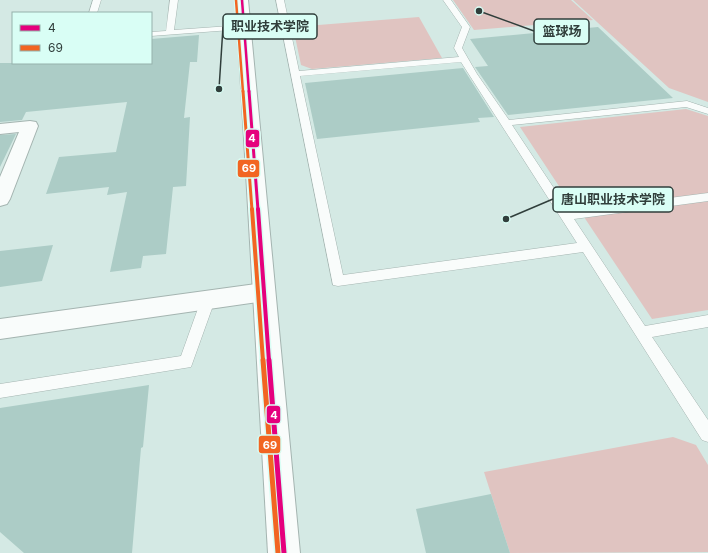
<svg xmlns="http://www.w3.org/2000/svg" width="708" height="553" font-family="Inter,'Noto Sans SC',sans-serif">
  <style>
    .green { fill: #e0c4c1 }
    .building { fill: #acccc6 }
    .lines { fill: none; stroke-linecap: round; stroke-linejoin: round }
    .service-casing { stroke: #a4b4b0; stroke-width: 1 }
    .minor-casing { stroke: #a4b4b0; stroke-width: 2 }
    .secondary-casing { stroke: #a4b4b0; stroke-width: 2 }
    .service { fill: #f9fcfb; fill-rule: evenodd }
    .minor { fill: #f9fcfb; fill-rule: evenodd }
    .secondary { fill: #f9fcfb; fill-rule: evenodd }
    .bus-1-far3-casing { stroke: #d9fef5; stroke-width: 4.5 }
    .bus-1-far2-casing { stroke: #d9fef5; stroke-width: 5.5 }
    .bus-1-far1-casing { stroke: #d9fef5; stroke-width: 7 }
    .bus-1-casing { stroke: #d9fef5; stroke-width: 8 }
    .bus-2-far3-casing { stroke: #d9fef5; stroke-width: 4.5 }
    .bus-2-far2-casing { stroke: #d9fef5; stroke-width: 5.5 }
    .bus-2-far1-casing { stroke: #d9fef5; stroke-width: 7 }
    .bus-2-casing { stroke: #d9fef5; stroke-width: 8 }
    .bus-1-far3 { stroke: #e5007d; stroke-width: 2.5 }
    .bus-1-far2 { stroke: #e5007d; stroke-width: 3 }
    .bus-1-far1 { stroke: #e5007d; stroke-width: 4 }
    .bus-1 { stroke: #e5007d; stroke-width: 5 }
    .bus-2-far3 { stroke: #f26522; stroke-width: 2.5 }
    .bus-2-far2 { stroke: #f26522; stroke-width: 3 }
    .bus-2-far1 { stroke: #f26522; stroke-width: 4 }
    .bus-2 { stroke: #f26522; stroke-width: 5 }
    .leader { fill: none; stroke: #303e3b; stroke-width: 1.5 }
    .callout-dot { fill: #303e3b; stroke: #d9fef5; stroke-width: 1.5 }
    .callout { fill: #d9fef5; stroke: #303e3b; stroke-width: 1.5 }
    .callout-label { font-size: 13px; text-anchor: middle; font-weight: bold; fill: #303e3b }
    .line-badge { stroke: #d9fef5; stroke-width: 1.5 }
    .badge-label { font-size: 11px; text-anchor: middle; font-weight: bold; fill: #fff }
  </style>
  <rect width="100%" height="100%" fill="#d4e9e4"/>
  <!-- green -->
  <path class="green" d="M453,0h118l22,20 -119,10z
    M573,0h135v102l-39,-14z
    M419,17l23,41 -130,11 -11,-4 -8,-38z
    M686,109l22,7v78l-132,18 -56,-85z
    M708,201v109l-56,9 -68,-102z
    M673,437l23,8 12,20v87l-198,1 -26,-81z"/>
  <!-- building -->
  <path class="building" d="M598,27l75,71 -165,17 -33,-48 13,-1 -18,-27z
    M199,35l-2,27h-7l-6,56 6,-1 -4,69 -13,1 -7,67 -23,2 -2,12 -31,4 17,-80 -20,3 2,-8 -63,7 13,-37 57,-5 11,-50 -101,10 -4,8 -22,2v-59h151v-24z
    M463,68l31,49 -16,1 2,4 -163,17 -12,-56z
    M16,134l-16,33v-32z
    M53,245l-11,36 -42,6v-36z
    M149,385l-6,62 -2,1 -9,105h-108l-24,-21v-124z
    M491,494l19,59h-84l-10,-44z"/>
  <g class="lines">
    <!-- service casing -->
    <g class="service-casing">
      <path id="service" d="M93,0h8l-4,13h-8z
        M170,0h8l-4,30 70,-5 4,2 -4,2 -93,7v-4l15,-1z
        M276,0h8l15,71 160,-14 -5,-9 8,-21 -19,-27h8l19,27 -8,21 15,26 32,46 178,-19 21,7v6l-22,-7 -174,18 57,86 139,-18v8l-134,18 71,107 63,-11v12l-56,10 56,83v22l-6,-2 -119,-188 -245,34 -5,-1zM461,62l116,181 -234,32 -43,-199z
        M208,294l5,2 2,4 -24,67 -191,31v-14l181,-28 20,-56 2,-4z"/>
    </g>
    <!-- minor casing -->
    <g class="minor-casing">
      <path id="minor" d="M30,121l6,1 2,4 -28,73 -3,5 -7,2v-29l19,-45 -19,2v-10z
        M264,283l8,3 3,6 -3,6 -8,3 -264,38v-20z"/>
    </g>
    <!-- secondary casing -->
    <g class="secondary-casing">
      <path id="secondary" d="M236,0h12l52,553h-32z"/>
    </g>
    <!-- service -->
    <use href="#service" class="service"/>
    <!-- minor -->
    <use href="#minor" class="minor"/>
    <!-- secondary -->
    <use href="#secondary" class="secondary"/>
    <!-- bus-1-far3 casing -->
    <g class="bus-1-far3-casing">
      <path id="bus-1-far3" d="M242,0l7,92"/>
    </g>
    <!-- bus-1-far2 casing -->
    <g class="bus-1-far2-casing">
      <path id="bus-1-far2" d="M249,91l9,119"/>
    </g>
    <!-- bus-1-far1 casing -->
    <g class="bus-1-far1-casing">
      <path id="bus-1-far1" d="M258,209l11,152"/>
    </g>
    <!-- bus-1 casing -->
    <g class="bus-1-casing">
      <path id="bus-1" d="M269,360l15,193"/>
    </g>
    <!-- bus-2-far3 casing -->
    <g class="bus-2-far3-casing">
      <path id="bus-2-far3" d="M236,0l7,92"/>
    </g>
    <!-- bus-2-far2 casing -->
    <g class="bus-2-far2-casing">
      <path id="bus-2-far2" d="M243,91l9,119"/>
    </g>
    <!-- bus-2-far1 casing -->
    <g class="bus-2-far1-casing">
      <path id="bus-2-far1" d="M252,209l11,152"/>
    </g>
    <!-- bus-2 casing -->
    <g class="bus-2-casing">
      <path id="bus-2" d="M263,360l15,193"/>
    </g>
    <!-- bus-1-far3 -->
    <use href="#bus-1-far3" class="bus-1-far3"/>
    <!-- bus-1-far2 -->
    <use href="#bus-1-far2" class="bus-1-far2"/>
    <!-- bus-1-far1 -->
    <use href="#bus-1-far1" class="bus-1-far1"/>
    <!-- bus-1 -->
    <use href="#bus-1" class="bus-1"/>
    <!-- bus-2-far3 -->
    <use href="#bus-2-far3" class="bus-2-far3"/>
    <!-- bus-2-far2 -->
    <use href="#bus-2-far2" class="bus-2-far2"/>
    <!-- bus-2-far1 -->
    <use href="#bus-2-far1" class="bus-2-far1"/>
    <!-- bus-2 -->
    <use href="#bus-2" class="bus-2"/>
  </g>
  <!-- callouts -->
  <path class="leader" d="M219 89L223 27M479 11L534 31M506 219L553 199"/>
  <g class="callout-dot">
    <circle cx="219" cy="89" r="4"/>
    <circle cx="479" cy="11" r="4"/>
    <circle cx="506" cy="219" r="4"/>
  </g>
  <g class="callout">
    <rect x="223" y="14" width="94" height="25" rx="4"/>
    <rect x="534" y="19" width="55" height="25" rx="4"/>
    <rect x="553" y="187" width="120" height="25" rx="4"/>
  </g>
  <g class="callout-label">
    <text x="270" y="31">职业技术学院</text>
    <text x="562" y="36">篮球场</text>
    <text x="613" y="204">唐山职业技术学院</text>
  </g>
  <g class="line-badge">
    <rect x="245" y="129" width="15" height="19" rx="4" fill="#e5007d"/>
    <rect x="237" y="159" width="23" height="19" rx="4" fill="#f26522"/>
    <rect x="266" y="405" width="15" height="19" rx="4" fill="#e5007d"/>
    <rect x="258" y="435" width="23" height="19" rx="4" fill="#f26522"/>
  </g>
  <g class="badge-label">
    <text x="252" y="142">4</text>
    <text x="249" y="172">69</text>
    <text x="274" y="419">4</text>
    <text x="270" y="449">69</text>
  </g>
  <!-- legend -->
  <rect x="12" y="12" width="140" height="52" fill="#d9fef5" stroke="#95b1ab"/>
  <rect x="20" y="25" width="20" height="6" fill="#e5007d" stroke="#95b1ab"/>
  <text x="48" y="32" font-size="12" fill="#303e3b">4</text>
  <rect x="20" y="45" width="20" height="6" fill="#f26522" stroke="#95b1ab"/>
  <text x="48" y="52" font-size="12" fill="#303e3b">69</text>
</svg>
